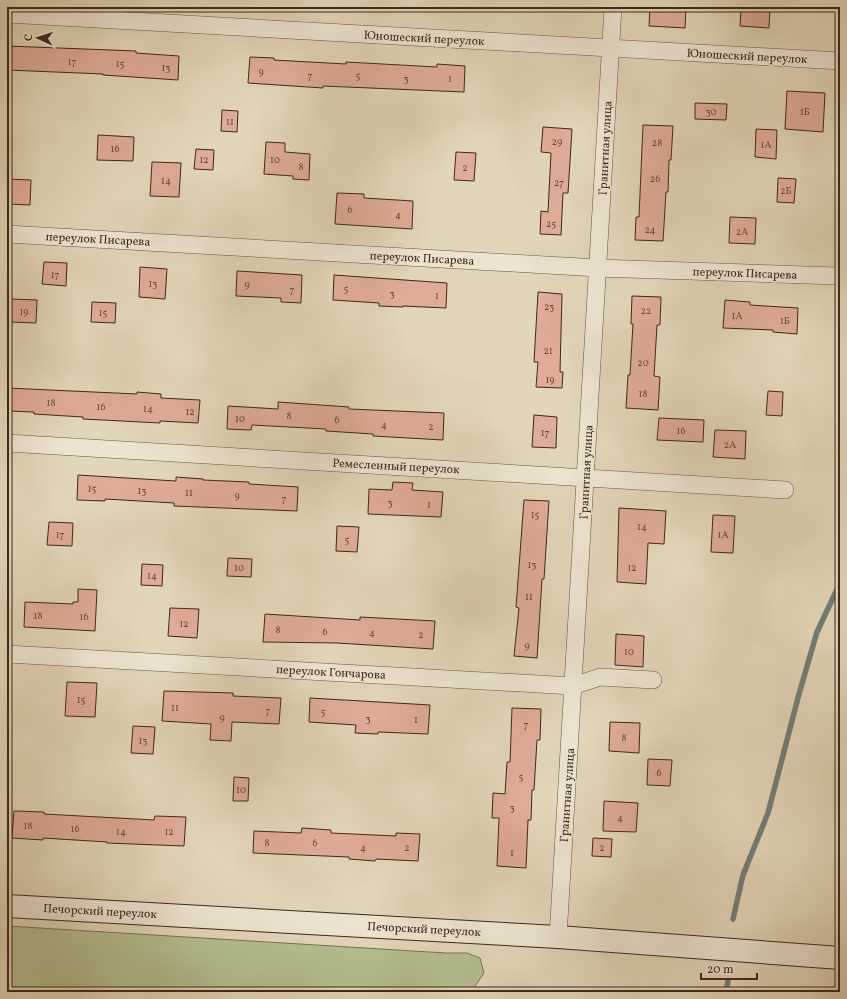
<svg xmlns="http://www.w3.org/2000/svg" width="847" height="999" font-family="Vollkorn,serif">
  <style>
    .green { fill: #b4be8e; stroke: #797354 }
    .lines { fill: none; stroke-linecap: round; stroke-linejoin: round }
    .stream { stroke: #727f76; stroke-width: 5.5 }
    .building { fill: #e0ab97; stroke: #3e281b }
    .street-casing { stroke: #675442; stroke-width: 18 }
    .secondary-casing { stroke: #3e281b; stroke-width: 24 }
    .street { stroke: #ece4d1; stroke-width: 17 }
    .secondary { stroke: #ece4d1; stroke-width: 22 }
    .labels { text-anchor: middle; stroke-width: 3; stroke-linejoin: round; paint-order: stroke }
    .number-label { font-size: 10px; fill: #66493a }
    .street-label { font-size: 12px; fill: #3e281b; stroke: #ece4d1 }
  </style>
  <rect width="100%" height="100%" fill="#e2d6b8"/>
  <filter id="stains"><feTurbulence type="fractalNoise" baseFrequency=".005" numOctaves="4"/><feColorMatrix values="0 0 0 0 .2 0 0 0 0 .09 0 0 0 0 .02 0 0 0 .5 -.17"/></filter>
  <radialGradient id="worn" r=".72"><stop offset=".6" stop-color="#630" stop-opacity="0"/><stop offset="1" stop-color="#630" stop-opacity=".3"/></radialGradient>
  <!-- green -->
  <path class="green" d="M7,926l439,27h21l13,5 4,15 -13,19h-464z"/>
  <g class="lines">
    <!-- stream -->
    <path class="stream" d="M733,919l10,-44 25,-62 31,-119 18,-62 23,-49
      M726,992l2,-11"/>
  </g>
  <!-- building -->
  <path class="building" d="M650,7h36l-1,21 -36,-2z
    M741,7h29l-1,21 -29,-2z
    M7,46l129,5v2l43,3 -1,24 -75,-5v-1l-96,-4z
    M250,57l24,1v2l72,4v-2l91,5v-3l28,2 -1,26 -141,-6v2l-75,-5z
    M787,91l38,2 -2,39 -38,-3z
    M695,103l32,1 -1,16 -31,-1z
    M222,110l16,1 -1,21 -16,-1z
    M643,125l30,1 -2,34h-2l-1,32h-2l-3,49 -28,-1 1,-23h3z
    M543,127l29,2 -4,64h-5l-2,42 -21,-1 1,-23 7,1 3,-59 -10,-1z
    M756,129l21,1 -1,29 -21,-2z
    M98,135l36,2 -1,24 -36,-1z
    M266,142l19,1v9l25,2 -1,26 -16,-1v-3l-29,-2z
    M196,149l18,1 -1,20 -19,-1z
    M456,152l20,1 -2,28 -20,-1z
    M152,162l29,1 -2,34 -29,-1z
    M778,178l18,1 -2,24 -17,-1z
    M7,179l24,1 -1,25 -23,-1z
    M337,193l27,1v4l49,3 -1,28 -77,-5z
    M730,217l26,1 -1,26 -26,-1z
    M44,262l23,1 -1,23 -24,-2z
    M140,267l27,2 -2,30 -26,-2z
    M237,271l65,4 -1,28 -20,-1v-4l-45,-2z
    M334,275l113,8 -1,25 -43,-2v1l-24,-1v-3l-46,-3z
    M538,292l24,2 -2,78h3l-1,16 -26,-1 2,-25h-4z
    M632,296l29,1 -1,28h-3l-3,51 6,1 -2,33 -32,-2 2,-33h2l3,-51h-2z
    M11,299l26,1 -1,23 -26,-1z
    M725,300l25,2v3l48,3 -1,26 -24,-2v-2l-50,-2z
    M92,302l24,1 -1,20 -24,-1z
    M7,388l130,6v-2l24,2v4l39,2 -2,23 -38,-2v2l-77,-4v-2l-49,-3v-2l-27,-1z
    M768,391l15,1 -1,24 -16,-1z
    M278,402l71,5v2l95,4 -1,27 -70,-4v-2l-47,-3v-2l-74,-4 -1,5 -24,-1 1,-23 50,3z
    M534,415l23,2 -1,31 -24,-1z
    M659,418l45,2 -1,22 -46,-2z
    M715,430l31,1 -1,28 -32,-2z
    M78,475l98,6v-4l27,2v1l46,2v2l49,3 -1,24 -123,-5v-3l-69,-4v2l-28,-1z
    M393,482l20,1 -1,7 31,2 -2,25 -73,-3 1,-25 23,1z
    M524,500l25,1 -5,78h-2l-5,79 -23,-2 5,-48 -3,-1z
    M619,508l47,3 -2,33 -16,-1 -2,41 -29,-2z
    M713,515l22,1 -2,37 -22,-1z
    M49,522l24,1 -1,23 -25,-1z
    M337,526l22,1 -2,25 -21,-1z
    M228,558l24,1 -1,18 -24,-1z
    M142,564l21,1 -1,21 -21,-1z
    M78,589l19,1 -2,41 -71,-4 1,-25 48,2v-2h5z
    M170,608l29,1 -2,29 -29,-2z
    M265,614l95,6v-3l75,4 -2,28 -96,-6 -74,-1z
    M616,634l28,2 -1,31 -28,-2z
    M67,682l30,1 -2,34 -30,-1z
    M164,691l69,2v3l48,2 -2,26 -47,-2 -1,19 -21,-1 1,-16 -49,-3z
    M310,698l120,7 -2,29 -50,-2v2l-23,-1 1,-8 -47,-3z
    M512,708l29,1 -1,31h-3l-3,50h-2l-1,30h-3l-2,48 -29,-2 2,-48h-7l1,-25 12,1 2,-32h3z
    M610,722l30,1 -1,30 -30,-2z
    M133,726l22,1 -2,27 -22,-1z
    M648,759l24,1 -2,26 -23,-1z
    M234,777l15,1 -1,23h-15z
    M604,801l34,2 -2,29 -33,-1z
    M14,811l30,1v2l110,6 1,-4 31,1 -2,29 -77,-3v-1l-64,-4v2l-31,-2z
    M302,828l29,2v3l65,3v-3l24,1 -2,27 -42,-2 -1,2 -26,-2v-2l-96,-4 1,-22 47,2z
    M593,838l19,1 -1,18 -19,-1z"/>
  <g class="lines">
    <!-- street casing -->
    <g class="street-casing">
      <path id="street" d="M7,14l833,47
        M7,234l591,34 239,8
        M7,443l778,47
        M7,654l566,32 27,-9 53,3
        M558,937l55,-930"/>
    </g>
    <!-- secondary casing -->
    <g class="secondary-casing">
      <path id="secondary" d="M7,906l551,31 282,21"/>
    </g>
    <!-- street -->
    <use href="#street" class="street"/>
    <!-- secondary -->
    <use href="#secondary" class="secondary"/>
  </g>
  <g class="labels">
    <!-- number labels -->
    <g class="number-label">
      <text x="72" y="65">17</text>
      <text x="120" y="67">15</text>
      <text x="166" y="71">13</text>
      <text x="261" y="75">9</text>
      <text x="310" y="79">7</text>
      <text x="358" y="79">5</text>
      <text x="406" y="82">3</text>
      <text x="450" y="82">1</text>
      <text x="711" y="115">30</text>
      <text x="805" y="115">1Б</text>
      <text x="230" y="125">11</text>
      <text x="557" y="145">29</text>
      <text x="657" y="146">28</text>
      <text x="766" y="148">1А</text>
      <text x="115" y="152">16</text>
      <text x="204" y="163">12</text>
      <text x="275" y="163">10</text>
      <text x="301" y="170">8</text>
      <text x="465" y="171">2</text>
      <text x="655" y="182">26</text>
      <text x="166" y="184">14</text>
      <text x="559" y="186">27</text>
      <text x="786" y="194">2Б</text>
      <text x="350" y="213">6</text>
      <text x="398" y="218">4</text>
      <text x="551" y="227">25</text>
      <text x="650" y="233">24</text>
      <text x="742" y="235">2А</text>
      <text x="55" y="278">17</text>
      <text x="153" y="287">13</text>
      <text x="247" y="288">9</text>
      <text x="346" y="292">5</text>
      <text x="292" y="293">7</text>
      <text x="392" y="297">3</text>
      <text x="437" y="299">1</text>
      <text x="549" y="310">23</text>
      <text x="646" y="314">22</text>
      <text x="24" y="315">19</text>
      <text x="103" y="316">15</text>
      <text x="737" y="319">1А</text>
      <text x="785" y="324">1Б</text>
      <text x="548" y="354">21</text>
      <text x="643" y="366">20</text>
      <text x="550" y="383">19</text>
      <text x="643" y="397">18</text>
      <text x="51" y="406">18</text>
      <text x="101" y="410">16</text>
      <text x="148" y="412">14</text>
      <text x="190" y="415">12</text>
      <text x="289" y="419">8</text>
      <text x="240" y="422">10</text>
      <text x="337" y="423">6</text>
      <text x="384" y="428">4</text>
      <text x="431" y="430">2</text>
      <text x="681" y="434">16</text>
      <text x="545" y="436">17</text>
      <text x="730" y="448">2А</text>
      <text x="92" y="492">15</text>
      <text x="142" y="494">13</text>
      <text x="189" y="496">11</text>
      <text x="237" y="499">9</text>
      <text x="284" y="502">7</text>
      <text x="390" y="506">3</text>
      <text x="429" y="508">1</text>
      <text x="535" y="518">15</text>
      <text x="642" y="530">14</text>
      <text x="60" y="538">17</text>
      <text x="723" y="538">1А</text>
      <text x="347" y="543">5</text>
      <text x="532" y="568">13</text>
      <text x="239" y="571">10</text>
      <text x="632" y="571">12</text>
      <text x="152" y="579">14</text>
      <text x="529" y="600">11</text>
      <text x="38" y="619">18</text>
      <text x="84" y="620">16</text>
      <text x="184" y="627">12</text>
      <text x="278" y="633">8</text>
      <text x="325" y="635">6</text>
      <text x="372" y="636">4</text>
      <text x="421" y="638">2</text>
      <text x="527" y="649">9</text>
      <text x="629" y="655">10</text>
      <text x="81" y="703">15</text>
      <text x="175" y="711">11</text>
      <text x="268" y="714">7</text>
      <text x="323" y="715">5</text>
      <text x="222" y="721">9</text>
      <text x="368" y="722">3</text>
      <text x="416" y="723">1</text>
      <text x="526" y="728">7</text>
      <text x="624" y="741">8</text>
      <text x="143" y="744">13</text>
      <text x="659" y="776">6</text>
      <text x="521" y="780">5</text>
      <text x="241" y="793">10</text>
      <text x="512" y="811">3</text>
      <text x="620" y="821">4</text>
      <text x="28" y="829">18</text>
      <text x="75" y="832">16</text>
      <text x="121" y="835">14</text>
      <text x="169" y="835">12</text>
      <text x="267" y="846">8</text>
      <text x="315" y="846">6</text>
      <text x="363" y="851">4</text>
      <text x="407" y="851">2</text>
      <text x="602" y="851">2</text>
      <text x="512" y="856">1</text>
    </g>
    <!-- street labels -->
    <g class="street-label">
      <text transform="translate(424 38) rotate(3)" y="4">Юношеский переулок</text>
      <text transform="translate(747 56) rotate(3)" y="4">Юношеский переулок</text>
      <text transform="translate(605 148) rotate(-87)" y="4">Гранитная улица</text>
      <text transform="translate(98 239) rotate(3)" y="4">переулок Писарева</text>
      <text transform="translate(422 258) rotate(3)" y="4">переулок Писарева</text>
      <text transform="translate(745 273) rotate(2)" y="4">переулок Писарева</text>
      <text transform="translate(396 466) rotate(3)" y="4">Ремесленный переулок</text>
      <text transform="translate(586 472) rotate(-87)" y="4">Гранитная улица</text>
      <text transform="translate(331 672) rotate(3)" y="4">переулок Гончарова</text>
      <text transform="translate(567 795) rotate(-86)" y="4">Гранитная улица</text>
      <text transform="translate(100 911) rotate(3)" y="4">Печорский переулок</text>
      <text transform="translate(424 929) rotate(3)" y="4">Печорский переулок</text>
    </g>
  </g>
  <!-- margin -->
  <rect width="847" height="999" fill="none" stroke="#e2d6b8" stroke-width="24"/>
  <rect x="8" y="8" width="831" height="983" fill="none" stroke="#3e281b" stroke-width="2"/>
  <rect x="12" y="12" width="823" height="975" fill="none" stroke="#3e281b"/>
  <!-- north arrow -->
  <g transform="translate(38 38) rotate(273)" stroke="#ece4d1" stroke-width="3" paint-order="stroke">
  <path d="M0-3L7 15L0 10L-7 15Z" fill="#3e281b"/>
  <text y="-6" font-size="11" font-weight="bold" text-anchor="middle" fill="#3e281b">С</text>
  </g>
  <!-- scale -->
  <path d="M701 973v6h56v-6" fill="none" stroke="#3e281b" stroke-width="2"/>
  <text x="707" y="973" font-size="12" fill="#3e281b" stroke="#ece4d1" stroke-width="3" paint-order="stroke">20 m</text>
  <rect width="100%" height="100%" filter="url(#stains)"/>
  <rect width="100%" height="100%" fill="url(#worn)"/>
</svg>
